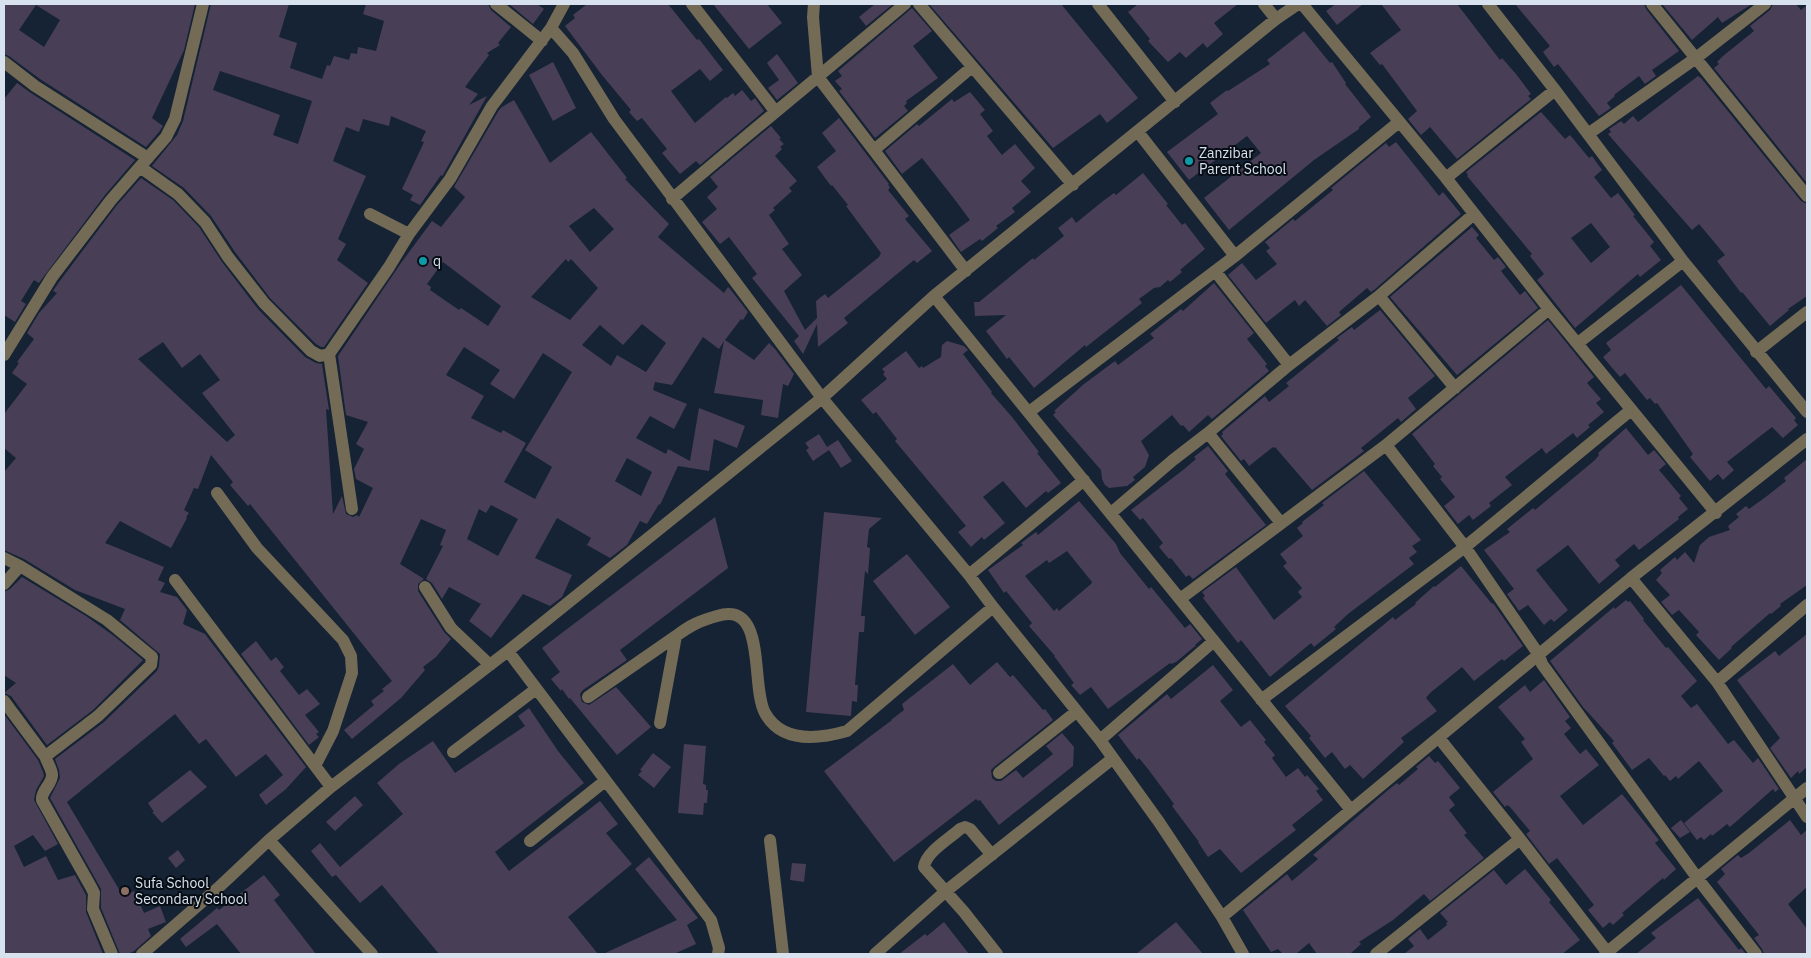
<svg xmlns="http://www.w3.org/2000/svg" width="1811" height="958" font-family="'IBM Plex Sans',sans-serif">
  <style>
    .building { fill: #483f56; fill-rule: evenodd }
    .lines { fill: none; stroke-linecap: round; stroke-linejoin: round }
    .minor { stroke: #746b57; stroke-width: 12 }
    .culture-dot { fill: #0f9aa8; stroke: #060c14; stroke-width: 2 }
    .education-dot { fill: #8d6e63; stroke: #060c14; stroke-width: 2 }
    .labels { text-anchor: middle; stroke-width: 4; stroke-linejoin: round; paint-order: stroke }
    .poi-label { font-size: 14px; fill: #d8e2ee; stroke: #060c14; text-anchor: start }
  </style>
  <rect width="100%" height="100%" fill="#152335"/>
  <!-- building -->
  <path class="building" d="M4,4h191l-11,46 -32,68 11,8 -4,6 -13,15 -106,-68 -31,-23 -5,-2zM36,5l24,15 -16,27 -25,-17z
    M211,4h78l-10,33 18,6 -7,25 32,11 5,-14 3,1 4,-10 15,4 2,-7 6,1 1,-7 18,4 8,-30 -21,-7 3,-10h122l3,6 20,17 -13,16 2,2 -13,8 2,2 -24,32 13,7 -9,11 18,-9 -44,79 -1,1 -1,-1 -21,30 -10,-5 3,-5 -11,-6 22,-47 -3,-1 5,-10 -35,-15 -2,10 -26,-7 -4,13 -13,-5 -13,34 33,15 -28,63 8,5 -9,16 31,23 -44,64h-3l-5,-3 -46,-46 -35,-46 -24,-36 -27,-28 -32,-22 25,-31 6,-14zM220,71l92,30 -14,43 -25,-9 7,-20 -67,-25z
    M509,4h28l7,5 -11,15z
    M587,4h81l29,36 2,-1 24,31 -13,11 -10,-12 -29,22 24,32 31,-26 1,1 6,-5 2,3 7,-6 9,11 4,-3 9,13 -64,54 -4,-4 -16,13 -18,-21 5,-4 -25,-31 -5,3 -8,-9 2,-2 -29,-35 -37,-49 10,-8 -2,-3z
    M713,4h54l15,19 -33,26z
    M875,4h18l-27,22 -7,-9z
    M929,4h132l77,94 -31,25 -7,-9 -47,34z
    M1138,4h100l-24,19 9,11 -16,14 -4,-5 -17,15 -6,-6 -12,10 -20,-21 2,-2 -22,-27z
    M1336,4h27l-26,21 -11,-14z
    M1381,4h76l43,56 2,-2 14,16 15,20 -3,2 3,3 -74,60 -27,-32 -9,8 -13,-16 9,-8 -35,-47 -2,1 -10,-12 31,-23z
    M1515,4h129l2,5 33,42 -27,19 4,6 -11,8 -6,-8 -25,19 1,1 -8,7 4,5 -12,8 -41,-52 -4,3 -11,-15 7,-6z
    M1662,4h90l-30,19 -4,-6 -26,23z
    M1773,4h23l5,6 6,-5v178l-93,-115 5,-4 -2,-2 6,-6 31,-25 -4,-5 20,-16z
    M912,8l20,23 -19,15 25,32 -32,23 1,2 -3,3 4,5 -33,27 -36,-47 3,-2 -7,-8 7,-5 -4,-5z
    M1304,31l26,32 2,-1 14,21 -1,1 26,33 -12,10v2l-45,31 -85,70 -25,-32 57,-45 -14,-17 -58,44 -22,-28 51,-38 -8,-11 17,-13 1,1 42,-27 -3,-4z
    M777,54l21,29 -21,17 -9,-12 11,-8 -12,-17z
    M553,62l23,46 -23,13 -24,-46z
    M1698,76l3,2 100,123 6,3v92l-19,13 1,1 -19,16 -28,-34 -1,1 -24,-32 8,-6 -26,-31 -7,6 -84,-96 3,-2 -2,-3 12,-8 3,3 9,-8 5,6z
    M17,83l14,10 104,67 -30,35 -66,88 -5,-3 -13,21 5,3 -11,18 -11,-7v-216z
    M970,92l15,18 -5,4 13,17 -6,5 15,19 13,-11 20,24 -14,13 10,11 -19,16 3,4 -19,14 2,2 -16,13 -2,-2 -19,13 -12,-17 21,-15 -18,-24 -30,-38 -20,16 -17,-23 32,-27 2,2 33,-27 2,3z
    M514,100l36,63 41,-31 36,46 -2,1 44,45 -11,13 66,56 4,-6 2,2 18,23 -5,8 -2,-1 -16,21 29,20 15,-17 6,6 19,25 -6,12 -5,-2 -5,34 -17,-3 2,-15 -49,-7 10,-52 -5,8 -16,-12 -31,48 -17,-3 -2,8 34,14 -13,25 -24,-13 -14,22 30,16 2,-5 22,12 9,-53 46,18 -8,22 -23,-9 -5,32 -31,-5 -18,39 -1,-1 -12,20 -7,-3 -13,24 -17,13 -23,-13 4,-7 -34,-20 -22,40 37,17 -10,22 -12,9 -27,-12 -32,44 -22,-17 12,-17 -32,-17 -7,12 -10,-16 -6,-4 17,-33 -3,-1 6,-15 -25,-11 -21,45 24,15 -6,5v7l26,41 7,7 -15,18 -13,10 2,3 -24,28 -49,41 -8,-9 30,-25 -3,-4 13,-10 -2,-2 10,-8 -142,-177 -2,2 -18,-21 3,-3 -22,-27 -13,34 -4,-1 -10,22 5,3 -3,4 1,1 -16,30 -51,-27 -15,22 59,24 -6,13 7,3 -5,9 17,5 10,13 -4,14 22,10 101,133 -20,22 -20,16 -7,-10 24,-20 -17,-21 -30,23 -30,-38 -7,5 -24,-30 -108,88 56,94 11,-5 10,22 16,-7 6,16 -18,7 3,7 -17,15 -6,3h-8l-19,-46v-19l-51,-91 10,-20 -1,-8 -4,-11 49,-37 53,-51 2,-5 1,-12 -40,-34 5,-11 -50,-19 -51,-31 -20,-9v-78l12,-14 -12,-10v-34l23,-30 -15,-11 7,-10 -2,-1 17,-23 -7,-6 12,-20 18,-20 -4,-2 6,-9 58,-77 24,-27 32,22 26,27 23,35 36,47 47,48 11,6 6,1 7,46 -3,-1 7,105 9,-18 4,18 7,3 4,-2 2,2 14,-29 -17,-9 -2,-10 10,-20 -8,-5 12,-22 -22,-7 -8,-59 63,-93 31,-42 9,6 24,-30 -11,-10 45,-77 3,-3zM594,208l20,21 -24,23 -21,-26zM566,259l2,3 3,-3 27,29 -28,32 -39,-23zM443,262l58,44 -13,20 -27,-18 -2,2 -29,-20 1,-3 -4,-3zM642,324l24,19 -20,29 -29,-17 -6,11 -29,-21 18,-20 23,20zM163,342l19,26 18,-14 20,26 -18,13 33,42 -8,7 -89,-83zM464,347l36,23 -10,14 24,15 29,-46 29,19 -47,78 27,17 -17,32 -31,-17 22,-39 -23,-13 -2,3 -30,-15 13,-22 -38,-21zM627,458l25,14 -11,24 -26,-15zM491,505l27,14 -20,37 -31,-17 12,-30 7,4z
    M1541,112l24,27 5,-4 19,23 3,-2 10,14 -8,7 17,21 7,-5 17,22 -2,1 21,26 -4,4 11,14 -21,17 -2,-3 -63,54 -38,-48 7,-6 -14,-18 2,-2 -65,-78 1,-1 -2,-3zM1591,223l19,24 -19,16 -20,-25z
    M839,118l50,66h-1l2,4 -2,2 21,26 -4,3 27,32 -15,12 -3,-3 -70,58 4,5 -30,24 -1,-23 -14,30 -9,-13 5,-5 -47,-58 5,-4 -28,-37 -9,7 -18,-22 15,-13 -10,-12 11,-10 -8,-10 61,-51 10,12 -2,1 5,5 -4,3 2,2 -7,7 22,25 -8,7 3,3 -19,17 2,2 -6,5 20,29 -7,5 20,26 -18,16 21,39 12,-12 -1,-17 9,-7 3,4 51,-41 2,-4 -35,-47 2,-1 -16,-20 -1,1 -14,-19 19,-16 -14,-18z
    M1396,142l43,54 4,-4 18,22 -87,76 -3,2 -4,-4 -28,24 2,3 -14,11 -22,-26 -6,6 -4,-6 -29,23 -38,-48 14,-12 14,17 21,-16 -11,-13 4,-3 -5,-6 28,-23 2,2 38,-31 -2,-2 55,-45 3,4z
    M1143,173l25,31 -2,1 16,20 3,-2 20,26 -25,21 2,2 -12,10 -2,-2 -8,7 -6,1 -15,11 3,4 -56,44 -1,-2 -51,43 -25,-31 -2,2 -21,-28 20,-16 -31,1 -1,-14h5l54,-44 1,2 30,-24 -6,-8 14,-11 4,6 27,-22 11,-8 2,2z
    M1472,227l7,8 -3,3 18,22 4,-3 8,10 -5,4 19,24 5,-4 13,17 -81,67 -67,-78z
    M1214,283l40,50 -7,6 20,25 -2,2 4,5 -57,48 -4,-4 -19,17 -6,-7 -2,1 -9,-11 -31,26 8,14 -4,12 -12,10 2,3 -8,6 -18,2 -4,-3 -3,-6 -1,-9 -48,-55 3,-3 -2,-1 30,-27 31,-23 3,4 36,-27 -4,-4 31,-25 2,2z
    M1681,285l85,104 3,-3 27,32 -2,2 4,5 -15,13 -11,-11 -45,35 7,8 -11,10 -5,-6 -8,7 -20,-24 3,-3 -36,-51 -2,1 -5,-6 -3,2 -22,-27 -5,4 -17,-20 8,-7 -5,-7z
    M1380,310l55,66 -27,22 8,11 -15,13 -3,-4 -37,30 3,3 -52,39 -37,-43 -1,1 -1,-1 -24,19 -5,-7 -3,2 -20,-25 2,-2 -1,-2 43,-36 4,6 20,-16 -3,-3 53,-43 -2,-2 15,-11 2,3z
    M1548,320l46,57 -7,6 14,16 -5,4 8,9 -16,13 2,2 -13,11 -4,-5 -27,21 -4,-6 -37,29 7,8 -23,18 2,3 -18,14 -4,-5 -11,9 -14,-18 11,-9 -15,-18 2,-2 -9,-11 2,-2 -23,-30z
    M947,341l17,5 4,4 -5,4 29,38 -1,1 21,24 27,35 -2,1 24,30 -13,10 -2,-2 -20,17 -23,-27 -20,16 22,26 -21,17 -2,-3 -11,10 -13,-15 8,-6 -71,-85 2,-2 -21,-27 -3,2 -12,-14 26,-21 -4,-5 2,-2 -3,-3 24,-18 13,17 3,-2 1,2 18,-11 1,-12z
    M1626,428l22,27 6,-5 12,14 -7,6 22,26 -2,2 9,11 -10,8 1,2 -40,31 -5,-6 -19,16 5,6 -21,18 -31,-39 -32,25 32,40 -14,12 -3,-3 -7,6 -16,-20 -9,6 -12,-17 7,-5 -30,-39 26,-18 -3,-3 26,-21 2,2 60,-50 4,-5 -1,-2z
    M819,434l8,13 11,-7 14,21 -11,7 -12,-18 -16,11 -7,-11 3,-2 -4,-5z
    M1208,446l20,25 -3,3 41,51 -73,54 -4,-4 -3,2 -15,-19 -2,1 -10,-12 4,-4 -20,-25 -3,2 -9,-10 52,-40 13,-11 -2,-2z
    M1807,459v126l-27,19 1,2 -10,8 -1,-1 -39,34 1,1 -13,12 -23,-25 3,-3 -20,-22 -7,5 -11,-13 9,-7 -14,-15 6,-7 -2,-3 15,-13 2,3 8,-8 9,11 6,-18 9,-8 21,-7 -2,-4 11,-9 -3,-3 10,-8 3,3 18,-13 19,-15 -2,-3z
    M1364,471l57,69 -9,6 5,6 -8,6 5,6 -66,50 -14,13 2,2 -22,18 -3,-4 -41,34 -29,-37 -3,3 -35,-45 2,-2 -3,-4 34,-25 38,53 28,-23 -4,-5 4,-4 -19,-22 4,-3 -7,-9 23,-18 -6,-8 6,-5 -1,-1 22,-17 -2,-2z
    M1079,501l37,43 4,9 29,36 2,-2 34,41 5,-4 12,15 -7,6 1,1 -2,1 -18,15 -5,2 -1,-1 -62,46 -17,-22 -11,8 -9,-10 3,-2 -20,-27h1l-26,-30 3,-3 -26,-32 -2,2 -16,-23 35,-25 -2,-2 15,-11 2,3zM1067,551l25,31 -1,2 -32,27 -2,-3 -3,3 -29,-35 22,-16 2,3z
    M824,512l58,6 -13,11 -2,18 3,1 -2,26 -3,-3 -4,45h4l-1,16h-5l-4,53h3l-1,17 -5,-1 -1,15 -45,-4z
    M715,517l13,51 -108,82 7,10 -44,30 -3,4 2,8 7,3 27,-18 35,40 -34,28 -47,-57 -1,1 -7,-10 -1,2 -10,-12 9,-7 -18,-24z
    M907,554l43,53 -35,28 -42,-54z
    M1461,566l31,38 1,-1 30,43 -19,15 -2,-2 -28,22 -12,-14 -32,26 -4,5 11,13 -36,27 3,4 -41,37 -13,-14 -5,4 -13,-17 -7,6 -16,-20 2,-2 -26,-30 108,-89 2,3 21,-16 -1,-1 19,-17 1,1z
    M22,577l64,39 28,20 29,24 -50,50 -46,35 -36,-49 -7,-3 12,-10 -12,-8v-83l6,-3z
    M1626,600l2,2 2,-1 14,18 -1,1 23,28 2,-1 29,34 -16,15 10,12 6,-4 31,40 6,-4 19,23 5,-5 21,31 -4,3 -2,-3 -43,38 -3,-3 -15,12 -1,-2 -7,6 -3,-3 -4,3 -13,-17 39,-32 -24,-30 -21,18 -2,-3 -6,5 -5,-6 -1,1 -15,-18 -17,12 -20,-27 2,-2 -31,-34 -33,-46 64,-54 1,2z
    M1807,634v133l-8,7 -1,-3 -7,7 -21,-30 10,-10 -43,-58 38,-29 4,5z
    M256,641l15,20 5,-4 8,10 -4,4 19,24 8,-6 13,15 -15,11 14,17 -3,2 3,3 -10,8 -68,-91z
    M997,662l13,15 3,-2 30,35 2,-1 8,11 -59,47 -3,3 1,8 4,3h5l15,-11 7,8 30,-24 -7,-8 16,-13 12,14 -1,19 -74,59 -19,-25 -2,1 -2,-2 -82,63 -70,-91 68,-51h-1l13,-10 -2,-6 51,-40 17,21z
    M1213,665l20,25 -13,11 21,26 9,-7 16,20 -2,2 11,13 -3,3 14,19 12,-9 7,9 2,-2 12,14 -3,2 7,9 -31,25 4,5 -55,43 -21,-24 -12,8 -10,-15h1l-27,-36 2,-2 -26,-35 -9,-11 -2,2 -19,-25 49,-41 4,5z
    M1544,680l26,37 -5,4 6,7 -7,6 16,20 6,-5 13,16 -39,31 23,29 39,-31 37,46 -4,3 21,26 -12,11 -1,-2 -41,35 2,2 -11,10 -3,-3 -7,6 -15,-18 6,-5 -37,-47 -8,6 -23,-30 4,-3 -20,-24 -3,-2 -2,2 -12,-15 40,-33 -12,-17 4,-3 -27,-32 27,-22 5,7z
    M529,708l29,43 26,32 -89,69 14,19 91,-70 18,23 -12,9 26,31 -64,53 30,37h-159l-57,-69 -22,18 -24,-28 -4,2 -21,-26 9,-8 20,24 63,-53 -26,-31 22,-19 34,-23 22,32 70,-47 -7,-10z
    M4,714l34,46 5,12 1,4 -8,14 -2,10 24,44 -13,7 -12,-16 -19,11 10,21 22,-11 12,24 17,-5 11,20v17l17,42h-99z
    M684,744l22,2 -3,38 3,1v5h2l-1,13h-3l-1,12 -25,-2z
    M653,753l18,14 -17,21 -16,-13 4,-4 -2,-1z
    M1429,756l6,7 3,-2 22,27 -11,9 6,8 -6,5 18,23 -3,2 20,23 -54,43 -6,-7 -31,26 -34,22 2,2 -11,10h-33l-8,-11 -13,11h-13l-5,-5 -7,3 -28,-42 44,-36 5,7 26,-22 -5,-4 75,-65 9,-7 2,2 19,-16 -2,-2z
    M190,770l17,17 -45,36 -10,-11h2l-6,-9z
    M355,796l8,9 -28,26 -9,-9z
    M1681,820l9,12 -10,6 -9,-10z
    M1790,820l11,15 6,-5v57l-19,17 19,25v25h-43l-2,-5 -8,-11 5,-3 -42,-53 8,-8 -4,-5 17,-14 3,3 8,-5z
    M178,850l7,10 -9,8 -8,-10z
    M649,857l49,61 -11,7 9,19 -22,10h-71l74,-34 -42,-51z
    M792,863l14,1 -2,18 -14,-2z
    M1525,869l26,31 -2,2 31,38 -18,14h-158l10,-8 -6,-7 12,-10 8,11 19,-15 -1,-2 2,-1 -8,-9 54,-43 12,15z
    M264,875l16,20 -6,5 42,54h-75l-24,-30 -31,23 -6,-8 37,-31 2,2z
    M1698,898l41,52 2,-2 5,6h-110l20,-16 -5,-5z
    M944,922l25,32h-70l26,-20 2,2z
    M1176,922l27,32h-67z"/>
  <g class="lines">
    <!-- minor -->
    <path class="minor" d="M496,4l46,37
      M692,4l83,107
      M814,4l-1,13 5,60 148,194
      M919,4l154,181
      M1098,4l77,98
      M1264,4l12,15
      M1302,4l144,174 103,131 167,204
      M1488,4l67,86 128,171
      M1652,4l155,192
      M551,28l22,25 41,66 208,279 147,177 24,32 107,133 59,82 63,95 21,37
      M4,62l31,24 113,72
      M1138,132l97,124
      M1588,134l108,-76 69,-54
      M874,150l98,-83
      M140,167l38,27 27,28 23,35 36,46 47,48 9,5 9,-2 60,-87 20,-33 41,-55 42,-73 59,-78 13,-24
      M1446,178l109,-88
      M672,199c77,-66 156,-130 233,-195
      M370,214l39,20
      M1215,271l74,94
      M934,296l417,514
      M1379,296l76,92
      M1578,343l105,-82 124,151
      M1756,352l51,-40
      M329,354l23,155
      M4,355l48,-78 59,-77 55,-63 9,-18 28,-115
      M1029,412l206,-156 164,-134
      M1208,433l73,90
      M1386,445l79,102 74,108 3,9 156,215 58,75
      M217,493l40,55 86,92 8,16 1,17 -19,58 -18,35
      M1111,513l62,-53 35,-27 81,-68 90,-69 95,-82
      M4,558l16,8 -16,18
      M969,575l115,-95
      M1631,578l86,104 90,135
      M175,580l156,207
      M425,587l26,41 39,37
      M1180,599l206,-154 163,-136
      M508,651l203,269 8,28 -1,6
      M1717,682l90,-77
      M588,697l88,-61
      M1261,700l204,-153 166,-137
      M4,701l40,54h3l51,-39 53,-51 1,-8 -45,-37 -87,-54
      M660,723l16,-87c15,-11 23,-15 41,-20 51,-16 33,70 48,97 17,31 54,26 82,18l146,-124
      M1439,738l81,101 87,113
      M1100,740l114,-99
      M453,752l83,-63
      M45,755c1,6 6,12 7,19 1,10 -11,16 -10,26l49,87 3,6 -1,16 19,45
      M999,773l77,-61
      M269,840l103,114
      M770,840l13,114
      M530,841l75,-60
      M992,855l-22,-26 -5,-2 -5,2c-11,10 -34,23 -36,38l40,45 33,42
      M1222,917l409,-339 176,-139
      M142,954l76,-66 51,-48 62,-53 177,-136 314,-253 112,-102 342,-277 22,-15
      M875,954l71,-63 166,-132
      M1376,954l144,-115
      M1605,954l202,-166"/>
  </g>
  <!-- markers -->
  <g class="culture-dot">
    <circle cx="1189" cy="161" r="5"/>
    <circle cx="423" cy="261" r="5"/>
  </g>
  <circle class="education-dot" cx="125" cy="891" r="5"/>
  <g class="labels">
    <!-- poi labels -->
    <g class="poi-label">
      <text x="1199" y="158">Zanzibar<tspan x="1199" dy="16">Parent School</tspan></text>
      <text x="433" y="266">q</text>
      <text x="135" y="888">Sufa School<tspan x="135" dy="16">Secondary School</tspan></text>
    </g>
  </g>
  <!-- border -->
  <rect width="1811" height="958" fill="none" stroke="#d8e2ee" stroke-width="10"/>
</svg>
